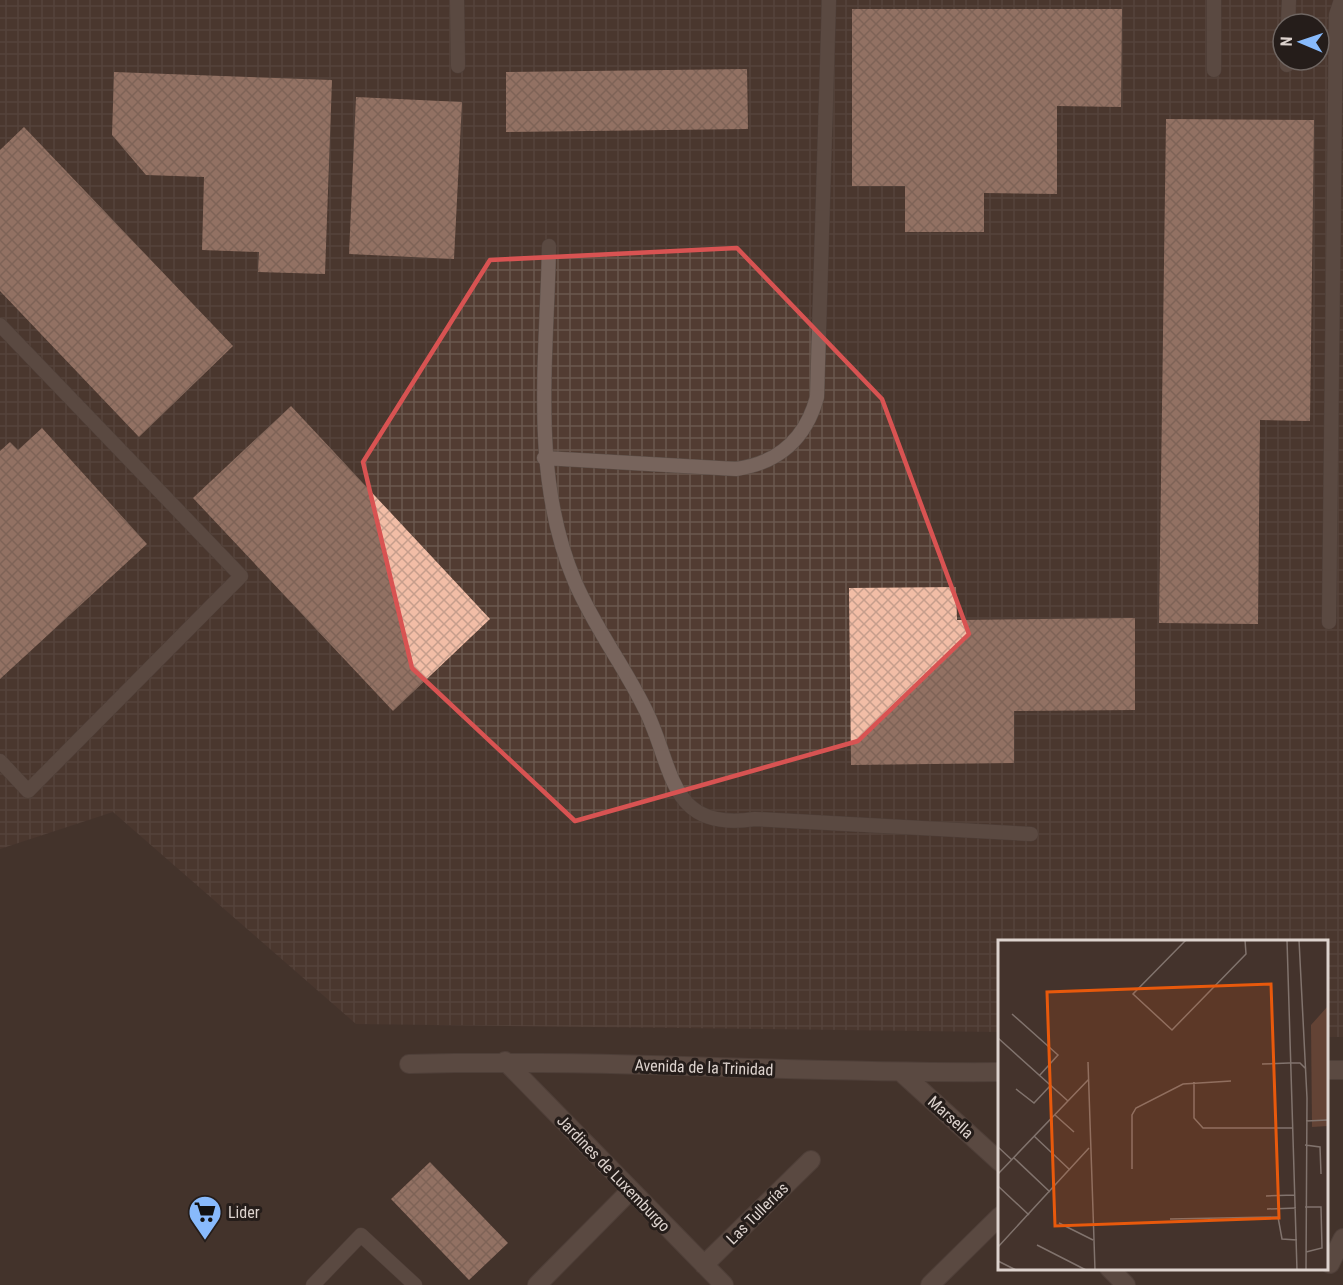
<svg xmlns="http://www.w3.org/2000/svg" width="1343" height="1285" font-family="'Roboto Condensed',sans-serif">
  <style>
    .industrial { fill: url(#industrial-grid); fill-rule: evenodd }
    .building { fill: url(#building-cross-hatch) }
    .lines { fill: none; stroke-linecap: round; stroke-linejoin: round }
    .service-casing { stroke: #5c4f48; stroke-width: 15 }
    .minor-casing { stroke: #5c4f48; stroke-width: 20 }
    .service { stroke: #77645c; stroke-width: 14 }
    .minor { stroke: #77645c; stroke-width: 18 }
    .marked { fill: none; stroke: #d85352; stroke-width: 4.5; stroke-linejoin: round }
    .labels { text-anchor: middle; stroke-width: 6; stroke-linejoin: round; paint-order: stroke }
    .street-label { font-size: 16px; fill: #ddd3ce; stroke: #251d1a }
    .poi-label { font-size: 16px; fill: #ddd3ce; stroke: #251d1a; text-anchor: start }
    .inset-road { fill: none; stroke: #81736d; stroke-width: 1.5 }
    .view { fill: #e8590c; fill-opacity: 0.15; stroke: #e8590c; stroke-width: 3 }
    .inset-edge { fill: none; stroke: #ddd3ce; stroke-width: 3 }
  </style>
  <defs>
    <pattern id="industrial-grid" width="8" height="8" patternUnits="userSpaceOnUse" patternTransform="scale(1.5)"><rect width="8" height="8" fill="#523c32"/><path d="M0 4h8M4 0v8" fill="none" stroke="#6a574e"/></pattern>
    <pattern id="building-cross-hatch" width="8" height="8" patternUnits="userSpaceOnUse" patternTransform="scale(1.5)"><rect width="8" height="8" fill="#f2bda6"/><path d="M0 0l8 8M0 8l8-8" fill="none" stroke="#c69e8c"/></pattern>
  </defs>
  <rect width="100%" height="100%" fill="#44332c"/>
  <!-- industrial -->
  <path class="industrial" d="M0,0h1343v1037h-16l-1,-95h-326l-1,90 -643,-8 -243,-212 -113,37zM1283,24h36v36h-36z"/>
  <!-- building -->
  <path class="building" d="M852,9h270l-1,98 -64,-1v88l-73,-1v39h-79v-46h-53z
    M747,69l1,60 -242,3v-60z
    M114,72l218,8 -7,194 -67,-2 1,-20 -57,-2 2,-73 -58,-2 -34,-40z
    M356,97l106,5 -8,157 -105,-5z
    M1166,119l148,1 -4,301 -50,-1 -2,204 -99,-1z
    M24,127l209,219 -94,91 -139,-146v-141z
    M291,406l199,213 -97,92 -200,-213z
    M42,428l105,116 -147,135v-228l10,-9 8,8z
    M956,587l1,33 178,-2v92l-121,1v52l-163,2 -2,-177z
    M430,1162l78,81 -39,37 -78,-81z"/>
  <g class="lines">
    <!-- service casing -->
    <g class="service-casing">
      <path id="service" d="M457,0l1,66
        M1288,24l1,-24
        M1287,65v-5
        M1214,70v-70
        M549,246c-2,113 -19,230 26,336 20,47 51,86 72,131 27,57 22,119 108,106l276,15
        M0,325l241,251 -213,215 -28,-30
        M544,458l192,11c43,-6 70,-31 81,-72l12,-397
        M1329,622l7,-607 5,-15
        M313,1285l48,-50 54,50"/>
    </g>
    <!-- minor casing -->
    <g class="minor-casing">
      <path id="minor" d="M505,1061l219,224
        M409,1064c197,-6 394,10 591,8
        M1326,1070h17
        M902,1073l98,89
        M1330,1264l13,-26
        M704,1265l107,-105
        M1109,1268l17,17
        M537,1285l94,-95
        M930,1285l70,-69"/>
    </g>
    <!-- service -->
    <use href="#service" class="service"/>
    <!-- minor -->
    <use href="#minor" class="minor"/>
  </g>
  <!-- marked area -->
  <path d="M0 0H1343V1285H0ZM737,248l145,151 87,235 -111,107 -283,80 -163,-153 -49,-206 127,-202z" fill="#44332c" fill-opacity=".55" fill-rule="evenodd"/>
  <path class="marked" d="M737,248l145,151 87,235 -111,107 -283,80 -163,-153 -49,-206 127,-202z"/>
  <!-- icons -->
  <defs>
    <g id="supermarket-pin" transform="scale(1.725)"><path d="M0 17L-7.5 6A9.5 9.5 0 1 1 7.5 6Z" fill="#88bafc" stroke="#251d1a"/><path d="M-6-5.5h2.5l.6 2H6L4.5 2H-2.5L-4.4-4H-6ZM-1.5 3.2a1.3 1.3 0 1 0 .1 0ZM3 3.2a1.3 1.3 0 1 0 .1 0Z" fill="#111"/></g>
  </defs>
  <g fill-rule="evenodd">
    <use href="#supermarket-pin" x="205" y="1212"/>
  </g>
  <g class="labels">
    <!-- street labels -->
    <g class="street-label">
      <text transform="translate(704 1067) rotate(2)" y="6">Avenida de la Trinidad</text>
      <text transform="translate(951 1117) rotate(42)" y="6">Marsella</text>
      <text transform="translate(614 1173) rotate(46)" y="6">Jardines de Luxemburgo</text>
      <text transform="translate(757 1213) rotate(-45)" y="6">Las Tullerías</text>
    </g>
    <!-- poi labels -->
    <g class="poi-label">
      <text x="228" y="1218">Lider</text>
    </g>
  </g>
  <!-- overview -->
  <g transform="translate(998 940)">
    <rect width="330" height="330" fill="#44332c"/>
    <path d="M330,66v120l-16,1 -1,-102z" fill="#634335"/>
    <path class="inset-road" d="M188,0l-53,54 39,36 74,-76 -1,-14M289,0l10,330M301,0l8,158 -1,172M14,74l46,41 -19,21M0,98l70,63M90,122l7,208M291,123h11l6,6M264,124l27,-1M196,142v36l9,10h90M18,149l18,14 16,-17M57,175l19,17M308,181l22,-1M36,196l36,34M307,205l15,2 1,27M0,207l14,13M16,218l36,34M134,229v-54l4,-7 47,-24 48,-3M0,234l91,-95M0,246l31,29M268,256l29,-1M307,267h16l1,41 -16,4M269,269l29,-1M172,279l108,-2 4,22 15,1M61,283l34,17M39,305l49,25M0,307l91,-99M0,321l18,9"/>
    <path class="view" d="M273,44l8,234 -224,8 -8,-234z"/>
    <rect width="330" height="330" class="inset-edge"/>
  </g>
  <!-- north arrow -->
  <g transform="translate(1301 42) rotate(272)"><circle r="28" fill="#251d1a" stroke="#6f6662" stroke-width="1.5"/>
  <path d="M0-4.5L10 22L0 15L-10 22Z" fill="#88bafc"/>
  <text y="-9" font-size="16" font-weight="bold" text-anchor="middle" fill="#ddd3ce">N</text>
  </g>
</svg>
